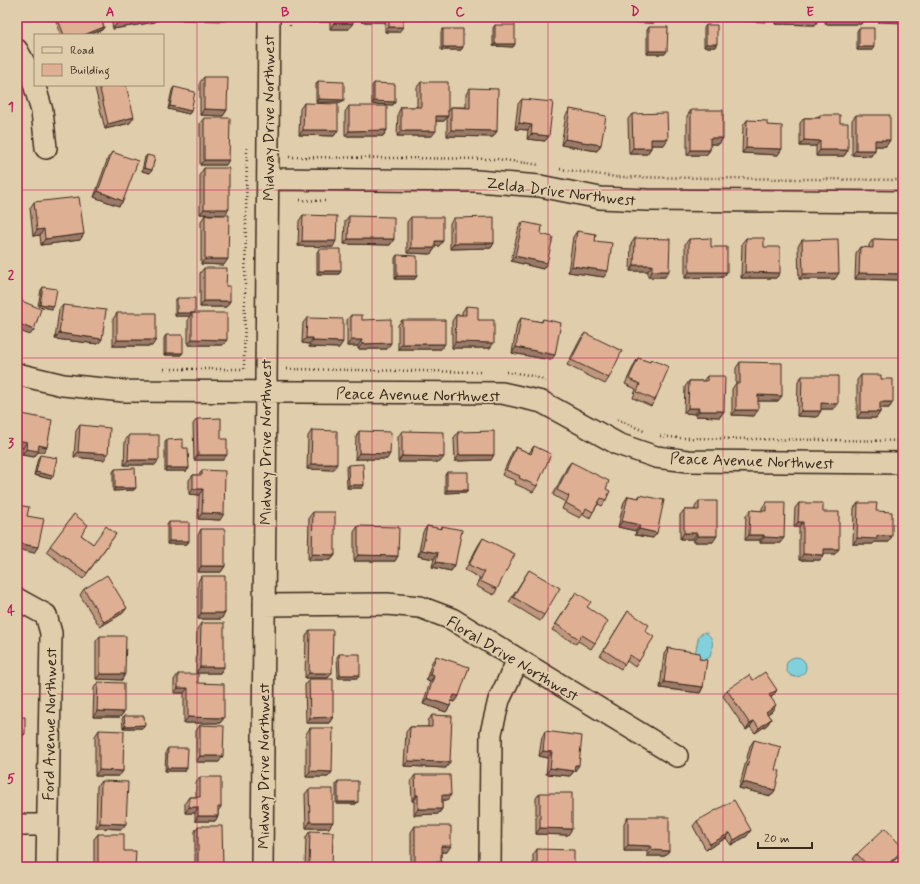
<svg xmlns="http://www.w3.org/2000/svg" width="920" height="884" font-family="Mynerve,sans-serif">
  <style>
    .water { fill: #81d1dd; stroke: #658e91 }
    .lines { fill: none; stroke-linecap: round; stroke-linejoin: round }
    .minor-casing { stroke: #3b2a1e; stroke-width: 24 }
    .path { stroke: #3b2a1e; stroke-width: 2.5; stroke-dasharray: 1 3; stroke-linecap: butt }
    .minor { stroke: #e0cdab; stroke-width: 21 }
    .wall { fill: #bf967e; stroke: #3b2a1e }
    .shaded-wall { fill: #9b7a67; stroke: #3b2a1e }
    .building { fill: #deaf93; stroke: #3b2a1e }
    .grid { fill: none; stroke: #c2185b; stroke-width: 1; stroke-opacity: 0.55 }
    .labels { text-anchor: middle; stroke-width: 3.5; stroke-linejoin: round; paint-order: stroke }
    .street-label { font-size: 16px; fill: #3b2a1e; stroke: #e0cdab }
    .neatline { fill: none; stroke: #c2185b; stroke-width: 1.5 }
    .grid-label { font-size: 13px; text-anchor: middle; font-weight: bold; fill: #c2185b }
  </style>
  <rect width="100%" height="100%" fill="#e0cdab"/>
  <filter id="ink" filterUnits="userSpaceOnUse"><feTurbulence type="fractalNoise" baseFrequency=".025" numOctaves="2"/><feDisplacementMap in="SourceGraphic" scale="8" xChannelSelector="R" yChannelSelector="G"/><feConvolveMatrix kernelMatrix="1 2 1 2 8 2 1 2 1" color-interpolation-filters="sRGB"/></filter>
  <g filter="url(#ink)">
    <!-- water -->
    <path class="water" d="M705,632c11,8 7,13 5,25l-6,3 -7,-3 -2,-3 4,-19z
      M786 667a10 10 0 1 1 20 0a10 10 0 1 1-20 0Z"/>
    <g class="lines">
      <!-- minor casing -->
      <g class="minor-casing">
        <path id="minor" d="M17,50l15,27 10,34 4,37
          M268,179l208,2 64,5 60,12 47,2 256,2
          M17,374l46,11 61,6 378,2 40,9 76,42 38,13 32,4 215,2
          M17,599l29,16 5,18 -4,234
          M264,605l123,-1 33,3 32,12 225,137
          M17,825h30
          M262,867l7,-850
          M490,867l1,-134 8,-33 19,-40"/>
      </g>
      <!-- path -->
      <path class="path" d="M290,26v-9
        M289,157l208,2 43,6
        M560,169l56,8 287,3
        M300,200l25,1
        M164,369h80l3,-224
        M287,369l196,3
        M506,372c12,1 28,3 39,9
        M617,419l27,12
        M660,436l20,2 223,3"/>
      <!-- minor -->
      <use href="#minor" class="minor"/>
    </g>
    <!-- wall -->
    <path class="wall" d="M56,17h44l4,10 -2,3 -13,5h-28l-6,-16z
      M111,17h47l-3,5 -42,7z
      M309,17h48l-3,4h-1l-4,8h-19v-7h-21z
      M361,17h46l-1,2h-3l-4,13h-14v-10h-24z
      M620,17h38l-4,6 -34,-1z
      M775,17h44l-4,8 -40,-1z
      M825,17h40l-4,7h-36z
      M878,17h25l-25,5z
      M495,25l20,19 -2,3 -20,-1v-18z
      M706,25l9,22h-11v-19z
      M649,27l16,27h-18v-24z
      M859,28l13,22h-15v-19z
      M443,29l20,18 -2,3h-20v-18z
      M204,77l23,33 -4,6 -23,-1v-33z
      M318,81l24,21h-26v-18z
      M421,82l27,30 3,-5h15v-13l4,-6 27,43 -4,6 -46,-1v-19l-3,4h-8l-4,15h-35l1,-23 3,-6h16v-20z
      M374,83l21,19 -2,3 -21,-1v-18z
      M97,85h29l4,38 -25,6 -10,-41z
      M174,87l17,24 -2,3 -21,-5 4,-19z
      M522,99l27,37 -4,5 -18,-2 1,-9 -13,-1 3,-25z
      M304,103l34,27 -4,6 -35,-1 1,-26z
      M349,106l38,24 -4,6h-38v-24z
      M570,109l27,42 -36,-6 5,-30z
      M691,110l32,28 -4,6h-9v6l-4,5h-19v-39z
      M632,114l32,31h-13v3l-4,6h-18l-1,-35z
      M820,115l20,8 8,27 -4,6h-28v-10h-16v-23l4,-5h14z
      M856,115l34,25 -4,6h-11v4l-4,6 -19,-1v-35z
      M204,118l22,47h-26v-42z
      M747,120l20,5 11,30 -36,-2 1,-27z
      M112,152l11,49 -4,5 -25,-9 14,-39z
      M147,155l5,15 -2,3 -8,-2 3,-14z
      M204,168l21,47 -25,-1v-40z
      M34,202l46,38 -39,5 -1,-10 -7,1 -3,-28z
      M205,215l19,50 -23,-1v-43z
      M303,215l30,32 -35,-1 1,-25z
      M349,216l45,23 -4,6 -46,-1 1,-23z
      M411,217l28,29h-4v2l-4,6 -24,-1v-31z
      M454,218l40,25 -3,5 -41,1v-26z
      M523,222l18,12 6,29 -4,6 -32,-8 8,-34z
      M577,231l27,46 -36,-5 5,-35z
      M635,238l30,39h-17v-6h-18l1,-27z
      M746,238l18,9 16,26 -4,5h-35l1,-35z
      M689,239l22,8 16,25 -4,5 -38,1v-34z
      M873,239l30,1v35l-3,5 -45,-1 1,-26 4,-6 9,1v-3z
      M802,240l33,39h-36l-1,-33z
      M319,249l22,22 -2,3h-22v-22z
      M397,255l18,24h-20v-21z
      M204,268l22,18 4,15 -4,6h-26v-34z
      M43,287l9,22 -14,-3 3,-16z
      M177,298l18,15 28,32h-35v-26l2,-3h-15v-15z
      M63,305l39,34 -4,5 -43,-5 4,-29z
      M466,306l12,14 12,28h-38v-27l4,-6h6v-3z
      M117,313l35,33h-39v-27z
      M351,315l36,34h-29v-3h-11v-26z
      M307,318l32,30 -30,-1v-3l-7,-1 1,-20z
      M521,318l20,4 2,-3 8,41 -39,-7 5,-29z
      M402,320l39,29h-43v-24z
      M585,333l24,45 -4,6 -38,-19 14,-27z
      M166,335l15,20h-17v-17z
      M638,358l11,4 2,-3 4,41 -4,6 -18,-8 3,-9 -11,-5 10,-21z
      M740,362l38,39h-20l-4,15 -22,-1v-26l4,-6v-15z
      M861,375l20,4 12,23 -4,6h-9v4l-4,6h-19v-38z
      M707,376l17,35 -4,6 -25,-1v-2l-11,-1 1,-26 4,-6h14z
      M802,376l36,28 -4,5h-13l-4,8 -20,-1 1,-35z
      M22,414l25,33 -4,5h-5l-4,5 -12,-2 1,-7 -6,-1v-23l1,-4z
      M197,419l24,20 2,21h-29l-1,-36z
      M80,425l24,35 -30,-3 2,-26z
      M312,430l21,40 -26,-1 1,-33z
      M359,431l28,28h-32l1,-22z
      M402,431l38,31h-42v-25z
      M458,432l33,28 -36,1 -1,-23z
      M129,435l26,30h-31l1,-24z
      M167,440l22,28 -2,3h-22v-29z
      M534,446l3,40 -4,6 -18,-8 1,-3 -14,-6 10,-22 4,-6 13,6z
      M40,455l11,24 -17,-4 4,-17z
      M571,462l35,27v11l-4,6 -4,-2 -5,8 -3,6 -7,-4 -3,4 -18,-9 3,-7 -12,-7 14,-28z
      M348,465l16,20 -2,3h-15l-1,-20z
      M115,469l19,21 -21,1v-19z
      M202,470l18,50 -22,-1 1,-24 -10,-1v-14l4,-5h6z
      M447,472l21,18 -2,2 -21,1v-18z
      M640,495l13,43 -18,-3 1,-4 -18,-4 6,-25 4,-6 10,2z
      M699,501l14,41h-20v-3h-13v-24l4,-5h11v-3z
      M766,502l14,41h-20v-3h-15l1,-24 4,-6 12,1v-3z
      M799,503l24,9 12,42h-11l-4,6h-21v-33h-5l1,-19z
      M858,503l18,8 13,31h-14l-2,2h-20l1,-36z
      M313,512l22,43 -4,5h-23l1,-43z
      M74,514l7,21 12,9 23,-10 -33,45 -37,-27z
      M169,522l20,19 -2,3h-20v-19z
      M358,526l40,30 -3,5h-41v-29z
      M427,526l14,3 1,-3 13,39 -4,6 -19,-4 2,-8 -16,-3 5,-24z
      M201,529l24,37 -4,6h-23v-37z
      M483,538l14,51 -3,6 -18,-9 4,-8 -15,-8 14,-26z
      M529,570l15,45 -4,6 -31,-19z
      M201,576l24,37 -4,6h-23v-37z
      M84,589l39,24 -23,14 -20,-32z
      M576,592l11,15 8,36 -4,6 -13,-8 -2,3 -24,-14z
      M628,611l17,20 -6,30 -4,6 -8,-6 -6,8 -21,-13z
      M201,623l23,44 -4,6h-24l1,-44z
      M310,630l18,48h-23l1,-42z
      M100,636l22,44 -26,-1v-38z
      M668,648l31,11 4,28 -3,6 -40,-5 4,-34z
      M339,654l19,24h-20l-1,-21z
      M436,656l23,40 -4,6 -3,-1 -2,5 -4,6 -23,-8 7,-22 -4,-2 6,-18z
      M178,674l20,9 26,35 -4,5h-36v-30h-10v-13z
      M309,679l24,38 -4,6h-23l-1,-38z
      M753,680l20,16 -3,2 2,13 -5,3 4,5 -4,6 -12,8 -5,-6 -4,3 -23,-34 4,-6z
      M98,682l26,30 -4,5h-27l1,-29z
      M432,715l14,53 -42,-2 2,-34 4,-5h18v-6z
      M124,716l21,9 -2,3h-20l-1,-9z
      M200,725l19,37h-23v-31z
      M310,728l22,44 -4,5h-22v-43z
      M99,730l24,41 -4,5h-24v-40z
      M545,731l34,34 -9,11 -24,-2 2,-16 -9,-2 3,-19z
      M754,740l21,30v20l-4,6 -32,-8 11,-42z
      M168,748l19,20 -2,3h-20l1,-20z
      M415,775l32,25h-5v9l-4,5 -24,1v-14h-2l-1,-20z
      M200,777l21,30 -3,4v5l-3,5h-20v-8h-10v-10l4,-6h7v-14z
      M101,781l21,48 -26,-1 1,-42z
      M338,781l18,23h-20v-20z
      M309,789l20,39h-23l-1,-34z
      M540,793l28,42 -32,-1v-36z
      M628,817l37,39h-18v-5h-23v-28z
      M697,821l50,15 -16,9 -5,-7 -20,12 -13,-24z
      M198,826l23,41h-26v-36z
      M415,826l32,26h-6v10l-3,5h-27v-35z
      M310,831l22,36h-27l1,-30z
      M98,834l26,17 11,16h-41v-28z
      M537,849l37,18h-41v-12z
      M857,854l43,1 -13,12h-27l-7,-8z"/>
    <!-- shaded-wall -->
    <path class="shaded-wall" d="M152,17h6l-3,5 -42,7 4,-6z
      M184,17h45l-2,4 -45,-1z
      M312,17h21l-3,5h-21z
      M351,17h6l-3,4h-5z
      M364,17h25l-4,5h-24z
      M400,17h7l-1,2h-7z
      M418,17h30l-2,3h-31z
      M468,17h34l-2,3h-34z
      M518,17h43l-1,2h-44z
      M571,17h43l-2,3h-44z
      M624,17l34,1 -4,5 -34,-1z
      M674,17h30l-2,3h-30z
      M727,17h41l-3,5 -40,-2z
      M882,17h21v6l-25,-1z
      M779,18l40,1 -4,6 -40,-1z
      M829,18l36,1 -4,5h-36z
      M334,23h19l-4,6h-19z
      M104,27l-2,3 -13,5h-5z
      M389,27h14l-4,5h-14z
      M495,44h20l-2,3 -20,-1z
      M706,44h11l-2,3h-11z
      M443,47h20l-2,3h-20z
      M859,47h15l-2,3h-15z
      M649,51h18l-2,3h-18z
      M318,99l26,1 -2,2h-26z
      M374,101l21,1 -2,3 -21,-1z
      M170,106l21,5 -2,3 -21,-5z
      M204,109l23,1 -4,6 -23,-1z
      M436,116h12l-4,5h-12z
      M134,117l-4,6 -25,6 3,-5z
      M519,123l13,2 -4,5 -13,-1z
      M303,130h35l-4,6 -35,-1z
      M387,130l-4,6h-38l4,-5z
      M451,130l46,1 -4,6 -46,-1z
      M401,131h35l-4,5h-35z
      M531,134l18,2 -4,5 -18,-2z
      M710,138h13l-4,6h-13z
      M565,139l36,6 -4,6 -36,-6z
      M651,139h17l-4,6h-17z
      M804,140l16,1 -4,5h-16z
      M875,140h15l-4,6h-14z
      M633,148h18l-4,6h-18z
      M746,148l36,1 -4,6 -36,-2z
      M691,150h19l-4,5h-19z
      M820,150h28l-4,6h-28z
      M856,150h19l-4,6 -19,-1z
      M204,160h25l-3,5h-26z
      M144,168l8,2 -2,3 -8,-2z
      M98,191l25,10 -4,5 -25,-9z
      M204,209h25l-4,6 -25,-1z
      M44,229l-4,6 -7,1 4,-6z
      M84,234l-4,6 -39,5 4,-6z
      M348,239h46l-4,6 -46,-1z
      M302,241h34l-3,6 -35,-1z
      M435,241h8l-4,5h-8z
      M454,243h40l-3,5 -41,1z
      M411,248h24l-4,6 -24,-1z
      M515,256l32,7 -4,6 -32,-8z
      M205,259h23l-4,6 -23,-1z
      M634,265h18l-4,6h-18z
      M572,266l36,5 -4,6 -36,-5z
      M319,271h22l-2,3h-22z
      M652,271h17l-4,6h-17z
      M689,272h38l-4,5 -38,1z
      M745,272l35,1 -4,5h-35z
      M839,273l-4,6h-36l4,-5z
      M859,273l44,1v1l-3,5 -45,-1z
      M397,276h20l-2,3h-20z
      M204,301h26l-4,6h-26z
      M40,304l14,2 -2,3 -14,-3z
      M177,313h15l-2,3h-15z
      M17,323l17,7 -4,5 -13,-5z
      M59,333l43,6 -4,5 -43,-5z
      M306,338h7l-4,6 -7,-1z
      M192,339l35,1 -4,5h-35z
      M117,340h39l-4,6h-39z
      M351,340h11l-4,6h-11z
      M313,341l30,1 -4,6 -30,-1z
      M455,342l39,1 -4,5h-38z
      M391,343l-4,6h-29l4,-5z
      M402,344h43l-4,5h-43z
      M516,347l39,8 -4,5 -39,-7z
      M166,353h17l-2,2h-17z
      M758,395l24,1 -4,5h-24z
      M880,402h13l-4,6h-13z
      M821,403l17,1 -4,5h-17z
      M688,408h11l-4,6 -11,-1z
      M736,410h22l-4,6 -22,-1z
      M699,411h25l-4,6 -25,-1z
      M801,411h20l-4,6 -20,-1z
      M861,412h19l-4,6h-19z
      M17,440l10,2 -4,6 -6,-1z
      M39,445l8,2 -4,5h-5l-4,5 -12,-2 4,-6z
      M78,452l30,2 -4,6 -30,-3z
      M359,453l31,1 -3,5h-32z
      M198,455h29l-4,5h-29z
      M459,455h35l-3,5 -36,1z
      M402,456l42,1 -4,5h-42z
      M128,460h31l-4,5h-31z
      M311,464h26l-4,6 -26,-1z
      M167,468h22l-2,3h-22z
      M36,472l17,4 -2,3 -17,-4z
      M349,485h15l-2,3h-15z
      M115,488h21l-2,2 -21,1z
      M193,489h10l-4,6 -10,-1z
      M447,490h21l-2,2 -21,1z
      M202,513l22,1 -4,6 -22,-1z
      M622,521l18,4 -4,6 -18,-4z
      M798,522h5l-4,5h-5z
      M639,529l18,4 -4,5 -18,-3z
      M684,533h13l-4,6h-13z
      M749,535h15l-4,5h-15z
      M697,536h20l-4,6h-20z
      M877,536h15l-3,6h-14l-2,2h-20l4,-6z
      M764,537l20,1 -4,5h-20z
      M169,541h20l-2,3h-20z
      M17,543l21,4 -4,6 -17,-4z
      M824,549h15l-4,5h-15z
      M422,550l16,3 -4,6 -16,-3z
      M312,554l23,1 -4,5h-23z
      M803,554l21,1 -4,5h-21z
      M358,555l40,1 -3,5h-41z
      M436,562l19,3 -4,6 -19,-4z
      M201,566h24l-4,6h-23z
      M127,608l-4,5 -23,14 4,-5z
      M201,613h24l-4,6h-23z
      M200,667h24l-4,6h-24z
      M309,673h23l-4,5h-23z
      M100,674h25l-3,6 -26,-1z
      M430,674l4,2 -4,6 -4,-2z
      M340,675h20l-2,3h-20z
      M664,682l39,5 -3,6 -40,-5z
      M178,688h10l-4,5h-10z
      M777,690l-4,6 -8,5 4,-6z
      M454,695l5,1 -4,6 -5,-2z
      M427,698l23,8 -4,6 -23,-8z
      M776,705l-4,6 -10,7 4,-6z
      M97,711l27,1 -4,5h-27z
      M188,717l36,1 -4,5h-36z
      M333,717l-4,6h-23l4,-5z
      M771,719l-4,6 -12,8 4,-5z
      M754,721l-4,6 -4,3 4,-6z
      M145,725l-2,3h-20l2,-2z
      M17,734h8l-2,2h-6z
      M543,751l9,1 -4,6 -9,-2z
      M200,756h23l-4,6h-23z
      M408,761l42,1 -4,6 -42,-2z
      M575,765h4l-4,6 -4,-1z
      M167,768h20l-2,3h-20z
      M550,768l24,3 -4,5 -24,-2z
      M99,770l24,1 -4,5h-24z
      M310,771l22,1 -4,5h-22z
      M743,782l32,8 -4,6 -32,-8z
      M416,795h2l-4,6h-2z
      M442,795h9l-4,5h-9z
      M338,802h20l-2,2h-20z
      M189,807h9l-3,6h-10z
      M418,809h24l-4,5 -24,1z
      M198,816h20l-3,5h-20z
      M310,822h23l-4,6h-23z
      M100,823l26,1 -4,5 -26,-1z
      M540,828l32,1 -4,6 -32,-1z
      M751,830l-4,6 -16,9 3,-5z
      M730,833l-4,5 -20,12 4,-6z
      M628,845l23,1 -4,5h-23z
      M441,846h10l-4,6h-10z
      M651,850l18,1 -4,5h-18z
      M903,850l-3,5 -13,12h-2z
      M415,862h26l-3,5h-27z
      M198,865h25l-2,2h-24z"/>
    <!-- building -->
    <path class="building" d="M57,17h43l4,10 -20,8h-20z
      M116,17h36l-35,6z
      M334,17h19v6h-19z
      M389,17h14v10h-14z
      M633,17h25v1z
      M779,17h40v2l-40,-1z
      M829,17h36v2l-36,-1z
      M495,25h20v19h-20z
      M706,25h11v19h-11z
      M649,27h19l-1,24h-18z
      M859,28h15v19h-15z
      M443,29h20v18h-20z
      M204,77h24l-1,33 -23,-1z
      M318,81l26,1v18l-26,-1z
      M421,82h27v34h-12v15h-35v-24h20z
      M374,83l21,1v18l-21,-1z
      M99,85h27l8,32 -26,7z
      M174,87l21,5 -4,19 -21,-5z
      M470,88l28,1 -1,42 -46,-1v-23l19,1z
      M522,99l31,3 -4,34 -18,-2 1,-9 -13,-2z
      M304,103l34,1v26h-35z
      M349,106h38v24l-38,1z
      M570,109l36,7 -5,29 -36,-6z
      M691,110h32v28h-13v12h-19z
      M667,113l1,26h-17v9h-18l-1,-34z
      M820,115h20v8h8v27h-28v-9l-16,-1v-22h16z
      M856,115h34v25h-15v10h-19z
      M204,118h26l-1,42h-25z
      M747,120l20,1v4l15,1v23l-36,-1z
      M112,152l26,9 -15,40 -25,-10z
      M147,155l8,2 -3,13 -8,-2z
      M204,168h25v41h-25z
      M17,196l5,4 -5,6z
      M79,197l5,37 -39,5 -1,-10 -7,1 -3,-28z
      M205,215h24l-1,44h-23z
      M303,215l34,1 -1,25h-34z
      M349,216l45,1v22h-46z
      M411,217h32v24h-8v7h-24z
      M494,217v26h-40v-25z
      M523,222l19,4 -1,8 12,3 -6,26 -32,-7z
      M577,231l19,3 -1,7 17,2 -4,28 -36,-5z
      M635,238l35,1 -1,32h-17v-6h-18z
      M711,238v9h16v25h-38v-33z
      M746,238h18v9h16v26l-35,-1z
      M838,239l1,34 -36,1 -1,-34z
      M873,239l30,1v34l-44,-1 1,-26 13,1z
      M319,249h22v22h-22z
      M397,255l20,1v20h-20z
      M204,268h23l-1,18h4v15h-26z
      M43,287l14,2 -3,17 -14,-2z
      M177,298h18v15h-18z
      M17,299l24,10 -7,21 -17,-7z
      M63,305l43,5 -4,29 -43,-6z
      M466,306l12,1v13h16v23l-39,-1 1,-27h10z
      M117,313h39v27h-39z
      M192,313h35v27l-35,-1z
      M351,315h11v5l29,-1v24l-29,1v-4h-11z
      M307,318l36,1v23l-30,-1v-3h-7z
      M521,318l21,4 1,-3 18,4 -6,32 -39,-8z
      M402,320h43v24h-43z
      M585,333l37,18 -13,27 -38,-18z
      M166,335h17v18h-17z
      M638,358l12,4 1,-3 18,8 -14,33 -18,-8 3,-8 -11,-5z
      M740,362l42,1v33l-24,-1v15h-22v-27h4z
      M861,375h20v4h12v23h-13v10h-19z
      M707,376h18l-1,35h-25v-3h-11l1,-27h18z
      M802,376h36v28l-17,-1v8h-20z
      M22,414l30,6 -5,27 -8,-2 -1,6 -12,-2 1,-7 -10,-2z
      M221,418v21h6v16h-29l-1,-36z
      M80,425l30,3 -2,26 -30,-2z
      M312,430l25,1v33h-26z
      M359,431l32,1 -1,22 -31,-1z
      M402,431l42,1v25l-42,-1z
      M494,431v24h-35l-1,-23z
      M129,435h30v25h-31z
      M183,439v9h5l1,20h-22v-28z
      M534,446l17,8 -14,32 -18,-8 1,-2 -14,-6 10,-23 15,7z
      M40,455l17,3 -4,18 -17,-4z
      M571,462l38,19 -3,8 4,2 -4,9 -5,-2 -8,14 -7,-4 -2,5 -18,-10 3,-7 -12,-6z
      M363,464l1,21h-15l-1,-20z
      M135,468l1,20h-21v-19z
      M202,470l23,1 -1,43 -22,-1 1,-24h-10v-14h9z
      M447,472h21v18h-21z
      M640,495l24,5 -7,33 -18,-4 1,-4 -18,-4 6,-25 11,2z
      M699,501h18v35h-20v-3h-13v-23h15z
      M766,502h19l-1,36 -20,-1v-2h-15l1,-25 16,1z
      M799,503h24v9h16v37h-15v6l-21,-1v-32h-5z
      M858,503h19l-1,8 16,1v24h-15v3l-20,-1z
      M17,505l12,2 -2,9 17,3 -6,28 -21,-4z
      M313,512h22v43l-23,-1z
      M74,514l14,11 -7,10 12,9 13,-18 10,8 -29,39 -37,-27z
      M169,522h20v19h-20z
      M358,526l41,1 -1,29 -40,-1z
      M427,526l15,3v-3l20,4 -7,35 -19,-3 2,-9 -16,-3z
      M201,529h24v37h-24z
      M483,538l32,16 -18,35 -17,-8 4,-9 -15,-7z
      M529,570l31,18 -16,27 -31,-18z
      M107,575l20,33 -23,14 -20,-33z
      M201,576h24v37h-24z
      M576,592l15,10 -4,5 21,14 -13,22 -13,-8 -3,4 -23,-15z
      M628,611l21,14 -4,6 9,6 -15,24 -9,-6 -5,9 -21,-14z
      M201,623h23v44h-24z
      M310,630h23l-1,43h-23z
      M100,636h26l-1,38h-25z
      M17,643l3,1 -1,26h-2z
      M668,648l32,5 -1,6 8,1 -4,27 -39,-5z
      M339,654h21v21h-20z
      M436,656l33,11 -10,29 -5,-1 -4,11 -23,-8 7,-22 -4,-2z
      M765,672l12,18 -8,5 7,10 -10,7 5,7 -12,9 -5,-7 -4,3 -23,-34 22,-15 4,5z
      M178,674h20v9l26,1v34l-36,-1v-29h-10z
      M309,679h24v38l-23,1z
      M98,682l26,1v29l-27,-1z
      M432,715l20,1 -2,46 -42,-1 2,-34h22z
      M124,716h20l1,9 -20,1z
      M17,717h8v17h-8z
      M200,725l24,1 -1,30h-23z
      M310,728h23l-1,44 -22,-1z
      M99,730l25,1 -1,40 -24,-1z
      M545,731l37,5 -3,29h-4l-1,6 -24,-3 2,-16 -9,-1z
      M754,740l27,7 -6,23 5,1 -5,19 -32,-8z
      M17,744h1v27h-1z
      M168,748h20l-1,20h-20z
      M415,775h35l1,20h-9v14h-24v-14h-2z
      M200,777h21v30h-3v9h-20v-9h-9v-10h11z
      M101,781l27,1 -2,42 -26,-1z
      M338,781h20v21h-20z
      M309,789h24v33h-23z
      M540,793h32v36l-32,-1z
      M734,800l17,30 -17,10 -4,-7 -20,11 -13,-23z
      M628,817h41v34l-18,-1v-4l-23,-1z
      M198,826h24l1,39h-25z
      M415,826h36v20h-10v16h-26z
      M885,828l18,20v2l-18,17h-16l-12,-13z
      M310,831l23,1 -1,35h-23z
      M98,834h26v17h12l-1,16h-37z
      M537,849l37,1v17h-37z"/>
  </g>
  <!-- grid -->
  <path class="grid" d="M197,17v850M372,17v850M548,17v850M723,17v850M17,190h886M17,358h886M17,526h886M17,694h886"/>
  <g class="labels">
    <!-- street labels -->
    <g class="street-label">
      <text transform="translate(268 118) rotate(-90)" y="6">Midway Drive Northwest</text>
      <text transform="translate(561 191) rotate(7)" y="6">Zelda Drive Northwest</text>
      <text transform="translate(418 394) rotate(1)" y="6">Peace Avenue Northwest</text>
      <text transform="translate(265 442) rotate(-90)" y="6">Midway Drive Northwest</text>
      <text transform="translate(752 460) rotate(2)" y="6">Peace Avenue Northwest</text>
      <text transform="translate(513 658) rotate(31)" y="6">Floral Drive Northwest</text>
      <text transform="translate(49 724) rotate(-89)" y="6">Ford Avenue Northwest</text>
      <text transform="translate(263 766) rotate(-90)" y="6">Midway Drive Northwest</text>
    </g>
  </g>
  <!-- margin -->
  <rect width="920" height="884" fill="none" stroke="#e0cdab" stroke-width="44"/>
  <!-- legend -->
  <rect x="34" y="34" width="130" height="52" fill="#e0cdab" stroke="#9e8c73"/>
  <rect x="42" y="47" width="20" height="6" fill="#e0cdab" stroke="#9e8c73"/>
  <text x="70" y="54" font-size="12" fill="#3b2a1e">Road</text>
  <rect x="42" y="64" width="20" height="12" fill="#deaf93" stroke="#9e8c73"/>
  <text x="70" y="74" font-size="12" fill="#3b2a1e">Building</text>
  <!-- scale -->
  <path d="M758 842v6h54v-6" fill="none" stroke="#3b2a1e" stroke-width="2"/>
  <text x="764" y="842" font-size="12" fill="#3b2a1e" stroke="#e0cdab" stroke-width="3" paint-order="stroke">20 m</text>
  <rect x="22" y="22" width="876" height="840" class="neatline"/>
  <g class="grid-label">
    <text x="110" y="16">A</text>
    <text x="285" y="16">B</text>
    <text x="460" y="16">C</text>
    <text x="635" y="16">D</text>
    <text x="810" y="16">E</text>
    <text x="11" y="111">1</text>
    <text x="11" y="279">2</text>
    <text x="11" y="447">3</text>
    <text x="11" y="615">4</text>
    <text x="11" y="783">5</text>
  </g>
</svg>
